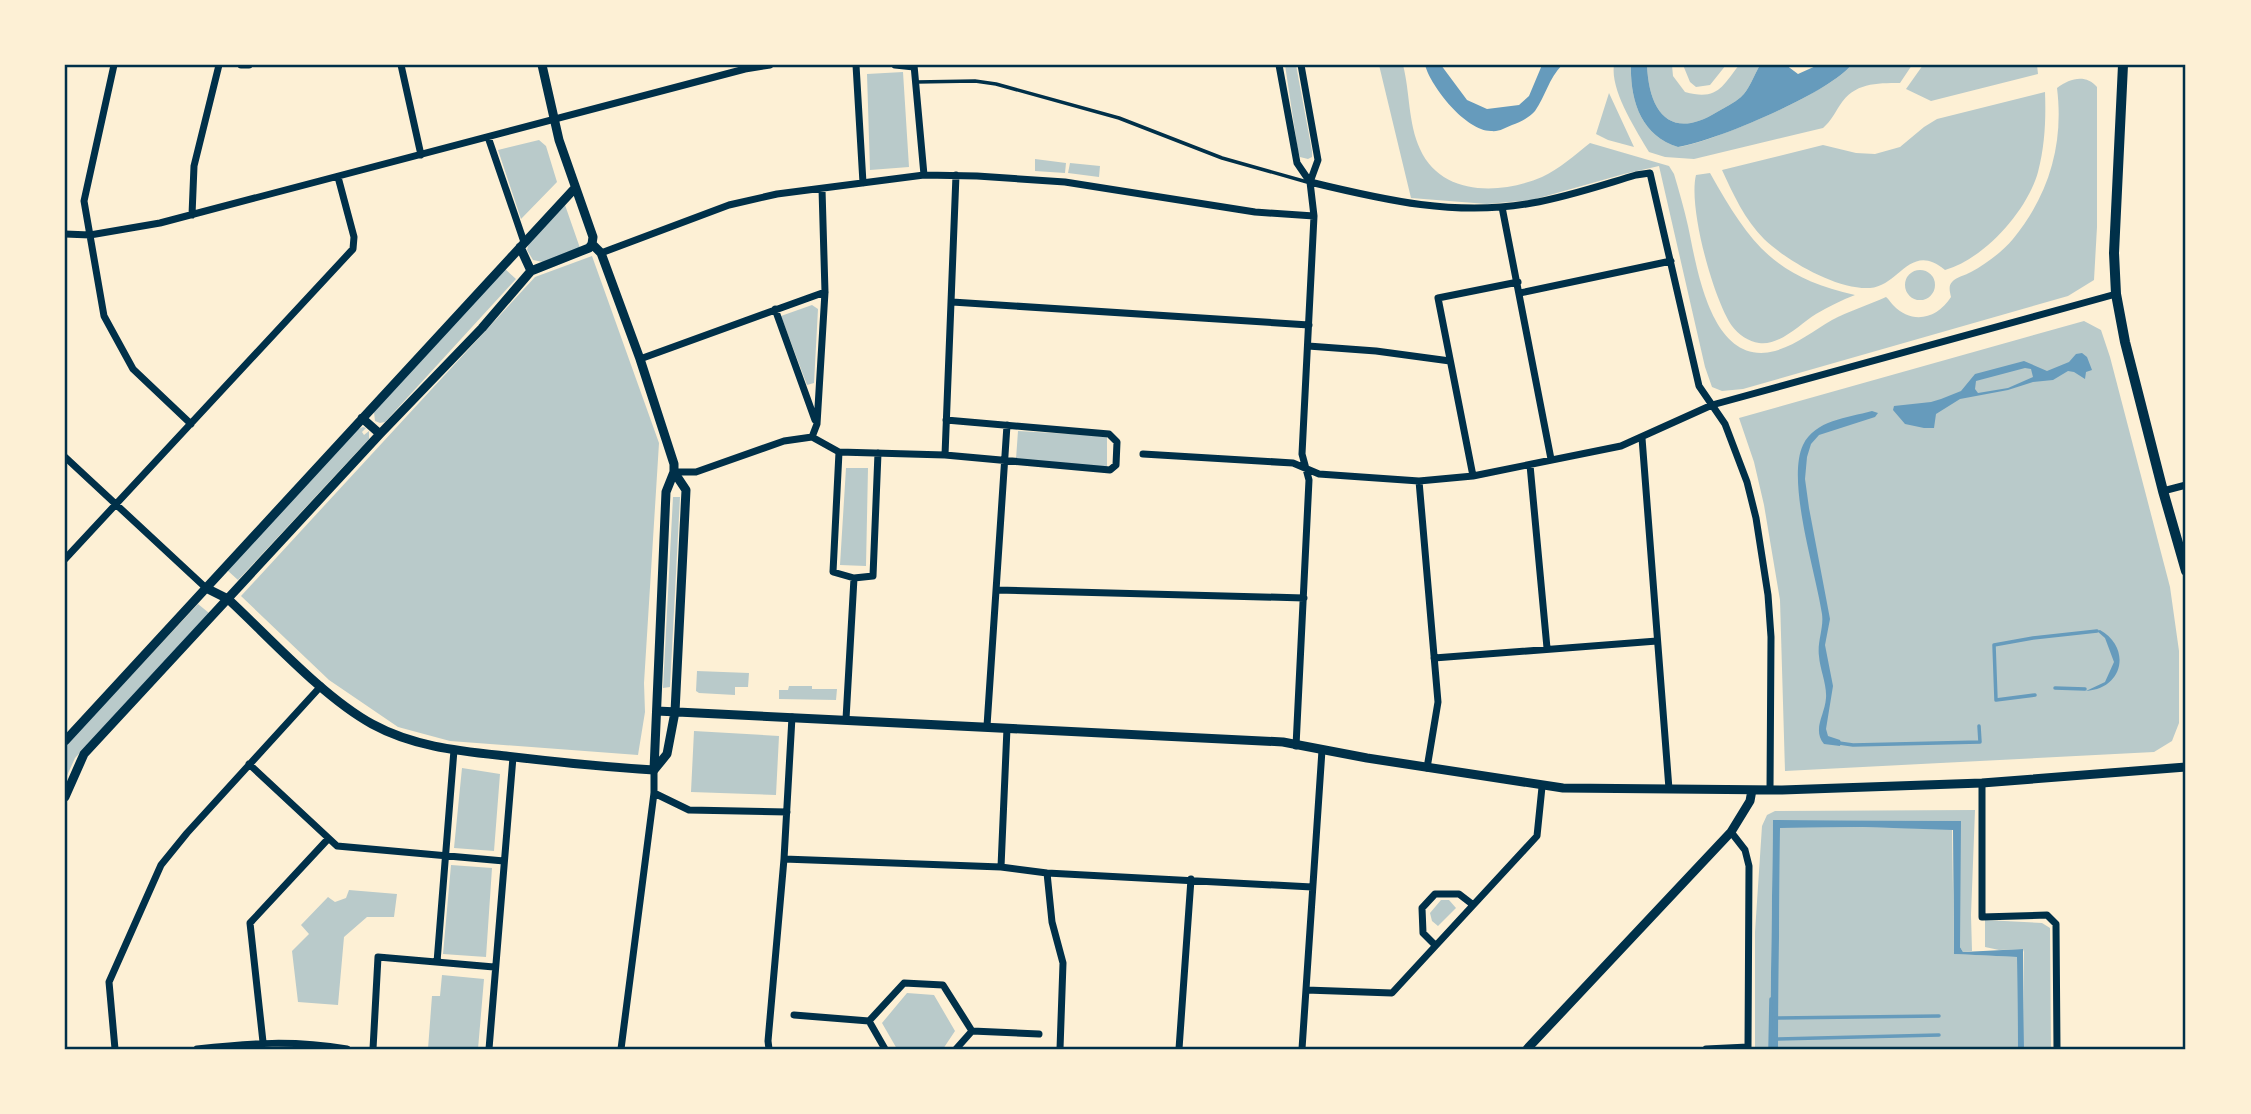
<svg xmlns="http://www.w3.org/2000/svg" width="2251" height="1114" font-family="'Titillium Web',sans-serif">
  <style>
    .green { fill: #b9caca }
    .water { fill: #669bbc; fill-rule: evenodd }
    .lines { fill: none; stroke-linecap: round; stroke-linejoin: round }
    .stream { stroke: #669bbc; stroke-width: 3.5 }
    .service { stroke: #003049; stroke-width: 3.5 }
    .minor { stroke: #003049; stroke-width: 7 }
    .tertiary { stroke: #003049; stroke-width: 9 }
    .secondary { stroke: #003049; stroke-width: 10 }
    .neatline { fill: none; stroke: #003049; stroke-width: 2.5 }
  </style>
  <rect width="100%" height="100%" fill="#fdf0d5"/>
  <!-- green -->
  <path class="green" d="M1285,65h11l16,86v6l-4,2 -8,-2 -2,-6z
    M1379,65h24c7,27 5,58 17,84 21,47 80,46 122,28 17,-8 33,-22 48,-34l79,23 5,8c5,17 10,34 14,52 9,42 23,142 87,125 21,-6 38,-20 57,-31 17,-9 36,-15 54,-23 3,2 4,5 7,8 19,20 44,14 58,-8 -1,-5 -3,-11 1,-15 4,-5 14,-7 19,-10 15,-8 31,-20 42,-33 36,-44 51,-95 44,-151 13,-10 29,-14 40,-1v140l-3,53 -26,16 -325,93 -21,2 -10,-4 -7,-20 -46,-201 -35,8 -92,26 -45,4 -76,-6z
    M1614,65h17c-1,35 10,71 47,82 35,-5 153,-55 173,-82h61l-12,18c-24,0 -46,0 -60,22 -6,9 -9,16 -17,23l-129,31 -29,-2 -16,-5c-13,-22 -39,-62 -35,-87z
    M1647,65h25l1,11 12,16c32,9 37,-5 54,-27h21c-6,10 -11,25 -19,32 -7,6 -16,10 -24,15 -47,29 -68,0 -70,-47z
    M1683,65h43l-16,20 -14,2 -6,-5z
    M1923,65h114l1,9 -107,27 -25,-12z
    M903,72l6,95 -39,3 -3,-96z
    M2045,92c1,27 0,53 -7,80 -11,39 -54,87 -93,98 -35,-29 -45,16 -75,18 -33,2 -83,-27 -106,-49 -19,-19 -31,-45 -42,-69l101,-25 33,8 19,1 25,-7 24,-20 13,-8z
    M1609,93l25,54 -26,-7 -12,-6z
    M539,140l7,6 11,36 -36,37 -23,-69z
    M1035,159l31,4 -1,10 -30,-2z
    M1070,163l30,3 -1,11 -31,-4z
    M1710,173c39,69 63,104 145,122 -13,5 -27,12 -39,19 -16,10 -36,32 -57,29 -10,-1 -21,-9 -27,-17 -19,-28 -44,-119 -36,-151z
    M565,205l15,43 -37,14 -10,-2 -6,-10 2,-7z
    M592,256l67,187 -15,240 1,29 -7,43 -188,-14 -52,-14 -69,-47 -88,-84 294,-319z
    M505,269l11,10 -131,143 -5,1 -5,-2 -1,-9z
    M1905 285a15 15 0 1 1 30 0a15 15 0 1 1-30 0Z
    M812,305l6,4 -4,74 -7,2 -26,-69z
    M2084,321l17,9 9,27 60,230 9,64v72l-7,18 -18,11 -369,19 -5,-171 -16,-95 -10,-43 -15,-44z
    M363,427l3,1 -4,4 2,3 5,-4v8l-131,141 -11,-10 131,-141z
    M1018,431l89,5v31l-91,-8z
    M846,468h22l-2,98 -26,-1z
    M673,497h7l-10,190 -7,1z
    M198,604l11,9 -134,145 -10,22v-34z
    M697,671l52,2 -1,14h-13v8l-36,-2 -3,-2z
    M789,686h23v3h25l-1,11 -57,-1v-9h9z
    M694,731l85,5 -3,59 -85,-3z
    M462,768l38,6 -6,77 -40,-3z
    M1975,810l-4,105 1,36 -9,1 -3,-5v-126l-187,-1 -3,229h-15v-117l7,-106 5,-11 8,-4z
    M1863,827l89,2 2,125 63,3 1,92h-240l2,-221z
    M451,865l41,3 -6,89 -43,-3z
    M349,890l48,4 -3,23h-27l-23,20 -6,68 -40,-3 -6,-51 17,-17 -8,-9 27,-28 7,5 11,-4z
    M1441,900h8l7,8 -18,18 -6,-5 -2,-8z
    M1985,920l57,3 8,5 1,121h-27v-97l-1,-3 -24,1 -14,-3z
    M442,975l42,4 -6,70h-50l4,-53h8z
    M907,993l27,2 21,36 -12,18h-46l-15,-26z"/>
  <!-- water -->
  <path class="water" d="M1425,65h16l26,35 20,9 32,-4 10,-9 13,-31h20c-13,13 -17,32 -27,46 -6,7 -15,11 -23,14 -7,3 -13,7 -21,6 -25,0 -60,-44 -66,-66z
    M1631,65h16c2,47 23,76 70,47 8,-5 17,-9 24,-15 8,-7 13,-22 19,-32h26l12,9 20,-9h33c-20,27 -137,77 -173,82 -37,-11 -48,-47 -47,-82z
    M2082,353l5,4 5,13 -6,2 -1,7 -11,-7 -6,-1 -15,9 -20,2 -25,8 -48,9 -24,15 -2,14h-10l-19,-4 -12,-14 1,-4 37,-4 10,-3 20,-8 14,-17 49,-13 23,10 22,-9 7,-8zM2025,368l6,1 2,8 -25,11 -30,5 -3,-4 1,-8z
    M1872,411l6,2 -3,4 -56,18 -8,9 -4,13 -2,22 4,29 21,111 -5,26 8,41 -7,43 2,7 12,4 1,3 -1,3 -16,-2c-12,-15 1,-29 2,-46 1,-14 -6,-28 -7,-42 -2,-14 5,-28 3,-42 -6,-41 -36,-133 -19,-169 12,-25 44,-27 69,-34z
    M2100,630c32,18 23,59 -14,61l19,-9 9,-20 -9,-24 -8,-7z
    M1773,820l188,1 -1,126 3,5 60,-3 1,100h-6l-1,-92 -63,-3 -1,-124 -90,-3 -83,1 -2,221h-8z"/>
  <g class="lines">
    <!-- stream -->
    <path class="stream" d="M2055,688l30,1
      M2035,695l-39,5 -2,-55 39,-7 64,-7
      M1839,743l14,2 127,-3 -1,-16
      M1776,1018l163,-2
      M1776,1039l163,-4
      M1770,1049l1,-50"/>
    <!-- service -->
    <path class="service" d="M916,82l59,-1 21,3 123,34 103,40 85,24"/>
    <!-- minor -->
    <path class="minor" d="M114,65l-30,136 20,115 29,53 58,55
      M241,65h8
      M401,65l20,90
      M856,65l7,118
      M895,65l19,2
      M914,65l10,110
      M1279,65l18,98 13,19
      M488,137l36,105
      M1310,182c74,18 147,35 222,21 35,-6 70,-18 104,-28l14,-2 49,213 26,38 22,58 9,36 12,77 3,42 -1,153
      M1502,207l49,252
      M192,215l2,-49 25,-101
      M65,234l25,1 70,-12 585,-154 25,-4
      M601,253l128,-48 48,-11 147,-19 53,1 88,6 190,30 59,4
      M1520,293l151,-32
      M952,302l357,23
      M775,309l40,111
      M1308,346l68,5 74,10
      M640,359l185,-67
      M812,437l5,-13 8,-132 -3,-103
      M1642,438l27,351
      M839,452l-6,120 21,6 19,-2 5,-123
      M1143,454l150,9 26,11 100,7 54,-5 148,-30 91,-41 404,-111
      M945,455l11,-280
      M65,457l141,131
      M1530,465l17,183
      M674,472h22l88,-31 28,-4 27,15 106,3 165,15 6,-5 1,-23 -8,-8 -163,-14
      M1473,476l-35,-178 80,-16
      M1419,481l19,221 -11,66
      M2163,491l23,-6
      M65,559l288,-310 1,-12 -16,-60
      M996,590l308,8
      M1434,658l223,-17
      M846,719l8,-141
      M987,726l20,-301
      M1296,746l13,-266 -7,-26 12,-238 -4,-34 8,-22 -17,-95
      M249,764l88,82 167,15
      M1982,783v134l65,-2 9,9 1,125
      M654,793l35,17 98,2
      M784,859l217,8 46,6 265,14
      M1001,867l6,-139
      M1047,873l5,49 11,41 -3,86
      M1435,945l-12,-12 -1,-25 13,-14h24l13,10
      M437,962l17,-212
      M1306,990l86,3 145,-157 5,-49
      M794,1015l75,6
      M869,1021l35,-38 39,2 29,46
      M869,1021l16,28
      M972,1031l67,3
      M263,1042l-13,-119 78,-84
      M115,1049l-6,-67 52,-117 26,-32 134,-147
      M197,1049c54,-6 96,-9 150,0
      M373,1049l5,-92 116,10
      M489,1049l24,-292
      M621,1049l33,-256v-23
      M769,1049l-1,-8 16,-182 8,-142
      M956,1049l16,-18
      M1179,1049l12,-170
      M1302,1049l20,-299
      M1706,1049l42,-2 1,-181 -4,-16 -14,-18"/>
    <!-- tertiary -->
    <path class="tertiary" d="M542,65l17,75 34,97 -1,7 9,9 39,106 34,105v8l12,18 -11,222 -8,42 -13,16
      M520,247l11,24
      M362,418l18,16
      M206,588l22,11c42,39 95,98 144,125 42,23 88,27 134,32 50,6 99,11 148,14
      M657,711l626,31 84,16 196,30 219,2 200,-7 204,-16
      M65,741l510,-553
      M654,770l12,-278 8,-20
      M65,797l19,-43 296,-320 102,-106 49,-57 58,-23 3,-4
      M1527,1049l204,-217 19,-31 2,-11"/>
    <!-- secondary -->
    <path class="secondary" d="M2123,65l-9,188 2,41 9,48 38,149 23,80"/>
  </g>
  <!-- border -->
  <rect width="2251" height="1114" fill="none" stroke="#fdf0d5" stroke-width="133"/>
  <rect x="66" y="66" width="2118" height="982" class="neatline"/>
</svg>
